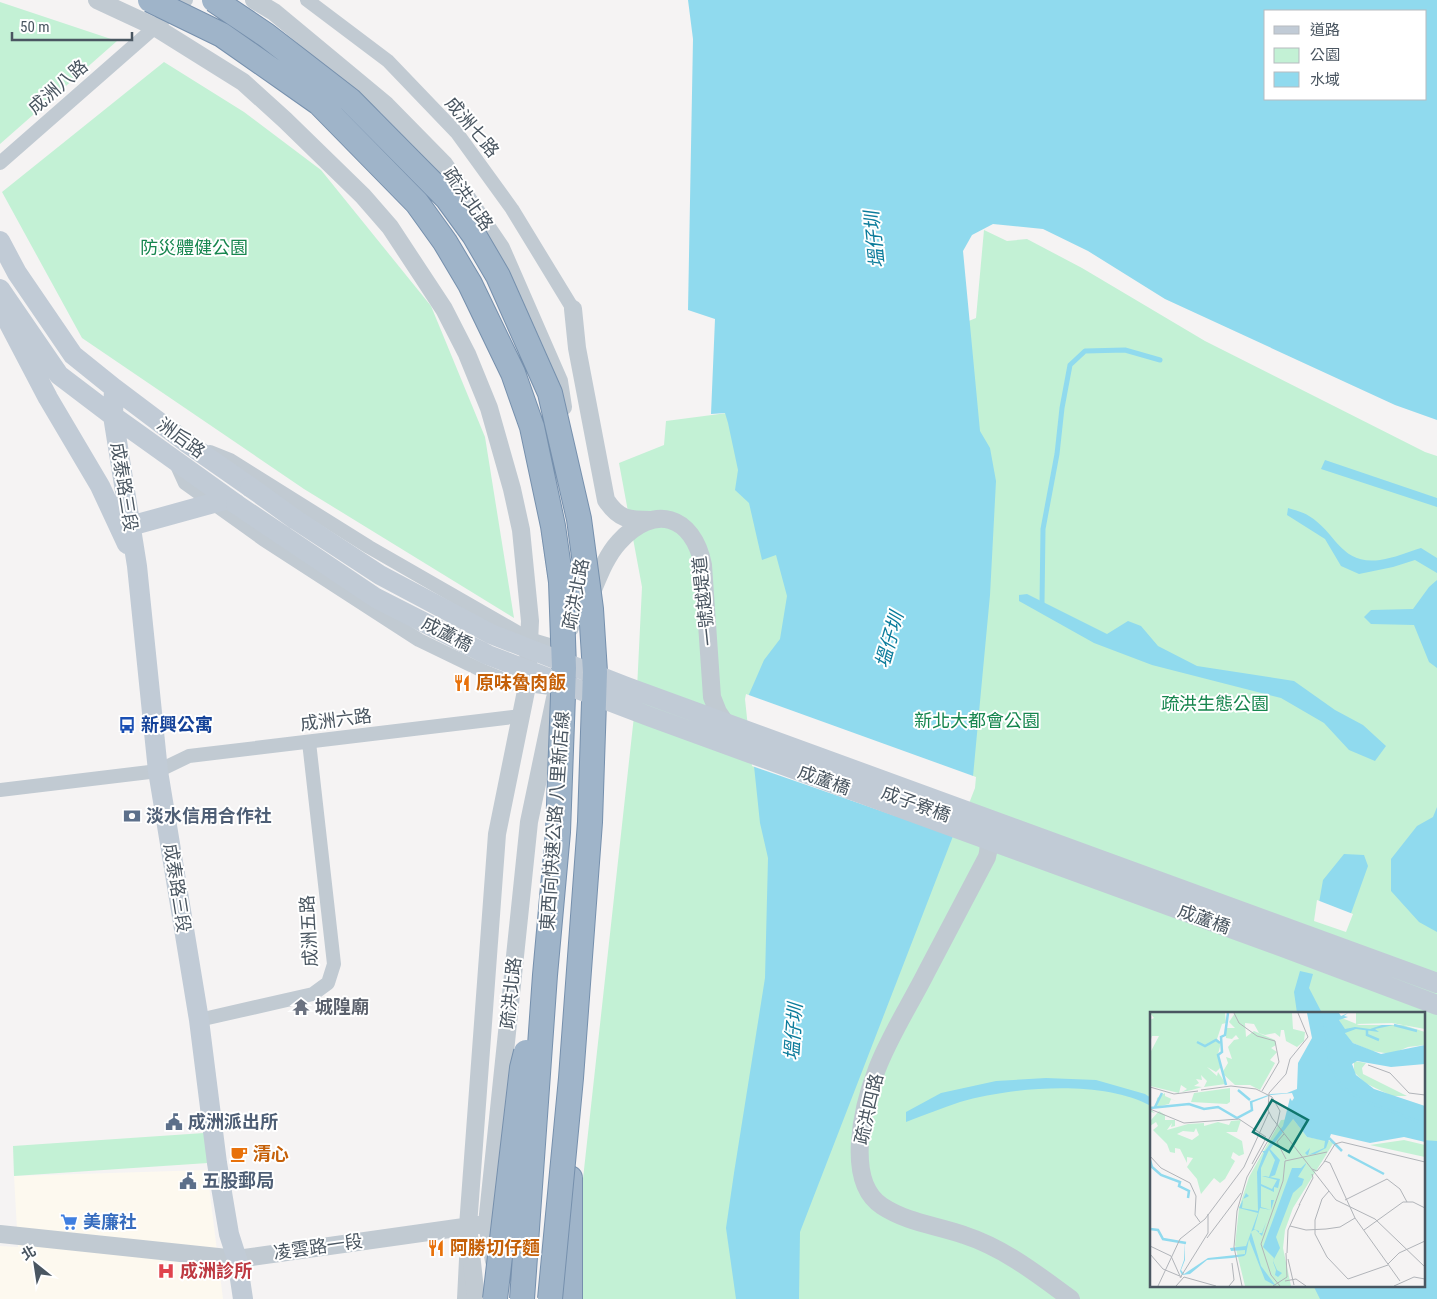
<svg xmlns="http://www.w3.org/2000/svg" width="1437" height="1299" font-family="'Roboto Condensed','Noto Sans TC',sans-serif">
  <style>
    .commercial { fill: #fdf9ef }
    .green { fill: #c3f1d5; fill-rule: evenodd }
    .water { fill: #90daee; fill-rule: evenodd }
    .pier { fill: #f5f3f3 }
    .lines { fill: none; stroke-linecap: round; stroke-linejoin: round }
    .stream { stroke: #90daee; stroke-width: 5 }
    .trunk-casing { stroke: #7690ad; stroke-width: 26 }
    .minor { stroke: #c1cad2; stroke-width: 14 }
    .tertiary { stroke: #c1cad2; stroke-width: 18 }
    .secondary { stroke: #c1cbd6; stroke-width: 20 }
    .trunk { stroke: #9fb4c9; stroke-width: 24 }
    .trunk-bridge-casing { stroke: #7690ad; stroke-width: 26; stroke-linecap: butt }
    .secondary-bridge { stroke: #c1cbd6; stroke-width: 20 }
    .trunk-bridge { stroke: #9fb4c9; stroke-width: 24 }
    .labels { text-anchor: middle; stroke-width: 4; stroke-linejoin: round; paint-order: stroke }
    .street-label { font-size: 18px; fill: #4a5661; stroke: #fff }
    .park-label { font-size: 18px; fill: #17864f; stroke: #fff }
    .food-label { font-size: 18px; font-weight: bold; fill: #c56008; stroke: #fff; text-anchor: start }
    .transit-label { font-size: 18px; font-weight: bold; fill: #164399; stroke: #fff; text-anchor: start }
    .service-label { font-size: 18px; font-weight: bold; fill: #4e5e75; stroke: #fff; text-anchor: start }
    .worship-label { font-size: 18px; font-weight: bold; fill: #5b616d; stroke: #fff; text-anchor: start }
    .shop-label { font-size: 18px; font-weight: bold; fill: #366cbe; stroke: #fff; text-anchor: start }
    .health-label { font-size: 18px; font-weight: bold; fill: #be3a42; stroke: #fff; text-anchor: start }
    .water-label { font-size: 19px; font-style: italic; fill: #0c7c9b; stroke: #fff }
    .inset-river { fill: none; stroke: #90daee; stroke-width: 2.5 }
    .inset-road { fill: none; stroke: #b1b4b9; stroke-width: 1 }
    .view { fill: #0f766e; fill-opacity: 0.15; stroke: #0f766e; stroke-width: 2.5 }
    .inset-edge { fill: none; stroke: #4a5661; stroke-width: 2.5 }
  </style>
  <rect width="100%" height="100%" fill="#f5f3f3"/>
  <!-- commercial -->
  <path class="commercial" d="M207,1170l16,129h-223v-53l18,1 -4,-71z"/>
  <!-- green -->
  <path class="green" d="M0,2l117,39 -117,103z
    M164,62l80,50 77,58 110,136 54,131 29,181 -210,-129 -222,-151 -80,-146z
    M984,230l23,11 20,-2 55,29 123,73 220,111 12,4v843h-861l1,-66 60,-544 5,-102 -23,-124 45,-18 2,-24 84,-11 226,-92zM1151,1013h272v272h-272z
    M204,1133l4,30 -194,13 -1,-30z"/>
  <!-- water -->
  <path class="water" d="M688,0h749v420l-42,-15 -230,-106 -77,-48 -45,-22 -50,-5 -21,11 -9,16 17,180 10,17 6,33 -6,114 -18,192 -172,445 -1,67h-63l-10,-71 8,-55 31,-195 3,-120 -8,-35 -13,-124 17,-39 16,-21 7,-43 -11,-41 -14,5 -13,-57 -14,-13 3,-20 -10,-47 -3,-10 -14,1 4,-95 -27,-9 5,-271zM1266,11h160v88h-160z
    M1325,460l112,38v9l-116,-38z
    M1288,508c6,2 15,4 21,8 28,17 31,49 71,44 14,-2 28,-8 41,-12l16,10v15l-22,-13 -22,7 -34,7 -18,-8 -16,-27 -38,-24z
    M1437,580v88l-8,-6 -15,-37 -43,-1 -7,-7 7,-7 42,-1 16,-22z
    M1027,594l80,40 21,-13 13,5 17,20 39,20 97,15 41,29 28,15 23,21 -11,15 -26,-11 -25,-27 -43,-25 -129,-33 -58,-22 -75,-42v-6z
    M1437,807v125l-18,-10 -28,-31v-32l26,-33 16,-9z
    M1344,854l20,1 4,11 -23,64 -29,-10 7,-40z
    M1300,971l13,3 -4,14 13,25h-25l-3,-21z
    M1046,1078l50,2 49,14 6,4v8c-49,-27 -139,-19 -191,-4 -18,6 -36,13 -54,20v-10l35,-19 55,-12z
    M1423,1140l14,1v158h-117l-7,-14h110z"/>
  <!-- pier -->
  <path class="pier" d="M746,694l230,83 -1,11 -19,49 -204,-71 -7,-67z
    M1317,900l36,14 -7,18 -32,-11z"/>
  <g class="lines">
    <!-- stream -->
    <path class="stream" d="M1042,603l1,-74 14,-75 5,-46 8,-43 15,-14 40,-1 35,10"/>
    <!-- trunk casing -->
    <g class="trunk-casing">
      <path id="trunk" d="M570,1299v-121"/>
    </g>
    <!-- minor -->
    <path class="minor" d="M307,0l81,61 69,72 55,76 61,100
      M0,163l186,-163
      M210,452l20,8 139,87 160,92 37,11
      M175,461l10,22 78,56 156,101 64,31 29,12 46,6
      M0,790l158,-19 31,-15 332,-40
      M199,1020l114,-26 15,-11 6,-19 -25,-222
      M464,1299l2,-40"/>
    <!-- tertiary -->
    <path class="tertiary" d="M97,0l58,27 88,55 42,38 78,76 27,31 54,82 23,45 22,54 23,81 9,41 9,91 -3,65 -30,148 -29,392 8,73
      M254,0l20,12 112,93 58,59 57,84 58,133 4,26
      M573,309l4,39 29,152c13,20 23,20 45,20
      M589,599c8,-18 16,-42 30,-57 35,-39 74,-27 84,23l9,132 6,15 11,16
      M570,628l12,-57
      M981,830c8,9 9,16 6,27 -20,38 -40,76 -60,114 -16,32 -37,64 -50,98 -14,36 -33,112 5,137 26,17 54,19 82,29 40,13 73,39 107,64
      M0,1234l237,25 241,-34
      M494,1261l-7,-37 42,-402 26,-124"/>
    <!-- secondary -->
    <path class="secondary" d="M0,241l17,32 56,82 41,33 73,55 63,44
      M0,289l59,86 54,41 123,88
      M4,314l44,84 52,88 27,58
      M114,388l-1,28 24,150 21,205 41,249 18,143 12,71 8,25 6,40
      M130,526l98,-27"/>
    <!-- trunk -->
    <use href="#trunk" class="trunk"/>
    <!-- trunk-bridge casing -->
    <g class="trunk-bridge-casing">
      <path id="trunk-bridge" d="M150,0l72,35 97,68 98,100 28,39 25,42 43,89 19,54 21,99 8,56 3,86 -6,164 -13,143 -23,324
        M214,0l52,35 84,65 97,98 27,37 24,41 52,117 29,126 12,90 4,63 -5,150 -19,256 -21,221
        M495,1299l27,-231 4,-16"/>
    </g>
    <!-- secondary-bridge -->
    <path class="secondary-bridge" d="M250,487l46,33 84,55 111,59 136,53 810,296
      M236,504l140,94 112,57 160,61 635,231 154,58"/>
    <!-- trunk-bridge -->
    <use href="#trunk-bridge" class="trunk-bridge"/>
  </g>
  <!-- icons -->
  <defs>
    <g id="restaurant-bare" transform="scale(1.35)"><path d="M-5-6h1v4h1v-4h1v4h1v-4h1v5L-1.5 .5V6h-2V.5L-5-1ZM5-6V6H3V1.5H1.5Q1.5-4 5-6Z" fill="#e8710a" stroke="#fff" stroke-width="2.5" paint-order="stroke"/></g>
    <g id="bus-bare" transform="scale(1.35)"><path d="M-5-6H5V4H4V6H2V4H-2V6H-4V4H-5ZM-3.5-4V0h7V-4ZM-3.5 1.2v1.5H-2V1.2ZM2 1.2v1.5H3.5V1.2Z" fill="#1a4fb4" stroke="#fff" stroke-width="2.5" paint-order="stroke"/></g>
    <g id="bank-bare" transform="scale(1.35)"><path d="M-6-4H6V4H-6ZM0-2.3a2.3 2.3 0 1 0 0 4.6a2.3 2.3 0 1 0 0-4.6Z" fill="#5c6f8a" stroke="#fff" stroke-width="2.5" paint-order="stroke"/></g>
    <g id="temple-bare" transform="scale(1.35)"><path d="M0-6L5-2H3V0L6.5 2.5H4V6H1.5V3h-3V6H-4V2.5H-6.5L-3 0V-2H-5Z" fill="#6b7280" stroke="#fff" stroke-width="2.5" paint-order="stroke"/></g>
    <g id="civic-bare" transform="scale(1.35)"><path d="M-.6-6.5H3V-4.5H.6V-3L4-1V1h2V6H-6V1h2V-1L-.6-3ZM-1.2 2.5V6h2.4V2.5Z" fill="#5c6f8a" stroke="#fff" stroke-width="2.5" paint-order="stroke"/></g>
    <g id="cafe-bare" transform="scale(1.35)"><path d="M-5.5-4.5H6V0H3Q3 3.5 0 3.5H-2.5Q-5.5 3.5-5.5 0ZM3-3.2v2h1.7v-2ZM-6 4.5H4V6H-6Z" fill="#e8710a" stroke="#fff" stroke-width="2.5" paint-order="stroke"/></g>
    <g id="supermarket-bare" transform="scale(1.35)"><path d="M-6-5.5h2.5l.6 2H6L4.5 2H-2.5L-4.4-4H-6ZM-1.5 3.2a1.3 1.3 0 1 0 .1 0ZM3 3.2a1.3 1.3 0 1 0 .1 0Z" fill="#3f7fe0" stroke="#fff" stroke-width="2.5" paint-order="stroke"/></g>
    <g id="hospital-bare" transform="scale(1.35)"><path d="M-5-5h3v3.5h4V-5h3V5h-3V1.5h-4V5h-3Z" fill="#e0444e" stroke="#fff" stroke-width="2.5" paint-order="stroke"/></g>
  </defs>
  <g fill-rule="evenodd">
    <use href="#restaurant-bare" x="462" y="683"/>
    <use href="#bus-bare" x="127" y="725"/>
    <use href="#bank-bare" x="132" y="816"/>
    <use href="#temple-bare" x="301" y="1007"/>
    <use href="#civic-bare" x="174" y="1122"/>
    <use href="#cafe-bare" x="239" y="1154"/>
    <use href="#civic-bare" x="188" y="1181"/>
    <use href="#supermarket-bare" x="69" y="1222"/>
    <use href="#restaurant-bare" x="436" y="1248"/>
    <use href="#hospital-bare" x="166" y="1271"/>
  </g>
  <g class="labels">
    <!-- street labels -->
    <g class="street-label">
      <text transform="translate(58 87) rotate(-41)" y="6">成洲八路</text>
      <text transform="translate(472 127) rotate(50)" y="6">成洲七路</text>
      <text transform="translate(468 199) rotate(55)" y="6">疏洪北路</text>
      <text transform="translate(181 438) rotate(36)" y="6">洲后路</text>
      <text transform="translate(124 487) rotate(81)" y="6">成泰路三段</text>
      <text transform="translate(576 594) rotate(-79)" y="6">疏洪北路</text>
      <text transform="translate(704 601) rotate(-96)" y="6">一號越堤道</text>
      <text transform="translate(447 634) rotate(27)" y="6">成蘆橋</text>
      <text transform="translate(336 720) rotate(-7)" y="6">成洲六路</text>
      <text transform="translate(824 780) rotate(20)" y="6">成蘆橋</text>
      <text transform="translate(916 804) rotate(20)" y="6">成子寮橋</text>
      <text transform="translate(555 821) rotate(-86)" y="6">東西向快速公路 八里新店線</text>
      <text transform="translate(177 888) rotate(81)" y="6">成泰路三段</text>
      <text transform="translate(1204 919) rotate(20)" y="6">成蘆橋</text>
      <text transform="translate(309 931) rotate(-93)" y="6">成洲五路</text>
      <text transform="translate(511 993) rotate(-84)" y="6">疏洪北路</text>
      <text transform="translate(869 1109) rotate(-77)" y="6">疏洪四路</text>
      <text transform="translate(318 1247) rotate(-8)" y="6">凌雲路一段</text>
    </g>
    <!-- park labels -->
    <g class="park-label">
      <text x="194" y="254">防災體健公園</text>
      <text x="1215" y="710">疏洪生態公園</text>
      <text x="977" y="727">新北大都會公園</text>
    </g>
    <!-- food labels -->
    <g class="food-label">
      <text x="476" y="689">原味魯肉飯</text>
      <text x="253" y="1160">清心</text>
      <text x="450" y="1254">阿勝切仔麵</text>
    </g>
    <!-- transit labels -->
    <g class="transit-label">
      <text x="141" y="731">新興公寓</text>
    </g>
    <!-- service labels -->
    <g class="service-label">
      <text x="146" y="822">淡水信用合作社</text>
      <text x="188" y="1128">成洲派出所</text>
      <text x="202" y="1187">五股郵局</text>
    </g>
    <!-- worship labels -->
    <g class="worship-label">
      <text x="315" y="1013">城隍廟</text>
    </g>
    <!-- shop labels -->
    <g class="shop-label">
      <text x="83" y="1228">美廉社</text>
    </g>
    <!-- health labels -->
    <g class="health-label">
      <text x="180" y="1277">成洲診所</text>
    </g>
    <!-- water labels -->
    <g class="water-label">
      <text transform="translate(874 240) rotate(-96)" y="7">塭仔圳</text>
      <text transform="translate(889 640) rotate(-74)" y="7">塭仔圳</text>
      <text transform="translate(793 1032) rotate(-86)" y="7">塭仔圳</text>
    </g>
  </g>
  <!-- overview -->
  <g transform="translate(1150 1012)">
    <rect width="275" height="275" fill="#f5f3f3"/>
    <path d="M0,1h75l1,10 -4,1 -5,15 4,4 -3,11 3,13 -5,5 -9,-5 10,9 1,-4 8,12 -22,3 3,-6 -6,-6 1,5 -6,-1 3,4 -5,3 8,1 -10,3 -10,2 5,-3 -6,-4 -2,8 -29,-7v-33l9,-17h-7l-2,7v-23l4,-2zM85,1h57l1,16 12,3 -1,9 -7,6 -11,-6 -2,-11h-3l-1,7 -5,-4 -10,2 -6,-2 -5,-9 -9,-1 1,14 8,-6 21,9 1,5 -5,3 6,4 -7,8 5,3 -15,27 -10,-5h-15l-13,-12 6,-10 -2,-6 6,2 -4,-12 6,-7 5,-1 -3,-4 -4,4 -6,-1 -1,-10h10l-6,-6zM206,1h69v16l-33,-6 -36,1zM192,6l17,7h44l22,7v13l-17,2 -17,7 -19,-3 -19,-8 -7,-8 -7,-15zM204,49l12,2 -4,5 1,6 44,22h-15l-27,-13 -11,-11zM80,76v14l-3,2 -36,-2 3,-9zM15,81v3l13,6 -7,-3 -2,5 -13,3 1,-9zM0,97l5,4 -4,-1v8l8,-9 6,4v5h10v6l-4,1 1,-4 -5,7 21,-6 16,-1v3l14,-4 11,3 2,-4 10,-1 -4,12h-11l16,9 2,13 -5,2 -6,-4 -2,6 4,3 -10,18 -5,4 -6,-5 -13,16 -4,-15 -10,-12 6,-9 -6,-1v6l-7,-14 -5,-1v5l-5,-1 -3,-8 -14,-14 5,-4 -2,-4 -6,4zM46,116l3,7 -7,5 -15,-6 6,-3 11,1zM143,107l14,18 27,5 -41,66 -8,22 -2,18 8,38h-46l-10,-41 4,-37 10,-31 32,-57zM254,128l21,5v12l-55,-12z" fill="#c3f1d5" fill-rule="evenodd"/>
    <path d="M157,1h32l2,3 7,-3 -4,3 4,1 -9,3 6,9 10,-2 15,2 12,-4h12l-19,4 4,3 -23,-3 -11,4 8,10 28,11 44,-9v19l-34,3 -34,-6 -5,3 4,11 18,14 51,17v36l-21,-5 -34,6 -39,-9 -5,14 -11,6 -8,1 -2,-2 5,-5 -2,7 16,-7 1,-7 -18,-4 -14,-18 -23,30 10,11 -5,15 -5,2 10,2 -2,9 -4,-1v5l-13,-6v21l10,3v-10h3l-3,10 -11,-2 -6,21 5,2v2h3l4,-11 -4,14 -7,-7 -4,3 10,34 15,20 -11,-6 -16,-41 -3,15 -2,2 -12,2 -25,2 -17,14 -8,1 -2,-4 4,-11v-18l1,18 -4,10 3,4 24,-16 37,-4v-4l-14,1 -1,-3 16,-2 12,-33 -19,-5 7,-15 3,3 -6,3 -1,9 16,3 -1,-39 7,-19 -2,-2h3l18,-25 7,-28 2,3 2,-3 -2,-5 -21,2 -20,8v-2l20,-7 16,-1 10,-4 1,-26 14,-25zM119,138l6,10 -6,17 -4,-1h-3l15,4 -5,9 -11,-5v-16zM156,143v9l-8,13 6,2 -2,6 -9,8 -17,44 4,11 -7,13 4,9 5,3 -4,4 -3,-2 1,-5 -3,-8 1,-4 -11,-11 29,-79h9l5,-5z" fill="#90daee" fill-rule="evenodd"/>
    <path class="inset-river" d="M173,1l7,52 12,22 20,13 63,24M244,13l23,6M217,17v6l12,5M47,30l8,4 11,-6 4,3M76,73l-8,-30 4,-3 -1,-15 4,-2 3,-22M88,78l12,10M5,95l7,-14M0,96l39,-4 15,5 14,-2 19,11 15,-8 -1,-9M179,126l13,13M198,143l36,19M0,148l2,7 9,8 19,7 -1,4 10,5 -1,7M0,217l8,1 5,9 23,4"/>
    <path class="inset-road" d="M84,1l5,10 18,13 18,5 4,21 -17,29M148,1l10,24 -18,22 -4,15 -17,19 -1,17 4,8 64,82 39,19 50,48M218,53l22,8 19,20 16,2M0,75l24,7 24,-3M51,78l30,-4 25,3 16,8 8,14 -3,14 -30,52 -10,34 -3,36 8,39M0,97l34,14 55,-4 27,18M134,122l-7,8 9,17M0,144l11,12 29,15 6,13 -1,19 5,7M175,149l5,2 25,55 45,63M174,150l11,-18 7,-2 83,20M102,152l13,-24M162,157l5,2 8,-10M179,179l-7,8 -7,21v14l12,23 21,22 40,-14M195,188l42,-21 13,10 7,13M149,193l14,-27 -1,-4M140,214l16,4 20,-1 14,-2 15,-9M214,218l39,-28h10l12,6M57,226l34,-45M0,234l21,10 9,20M137,241l1,-23 12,-26M0,242l13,15 19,8M138,247l6,26M238,252l11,-11 26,-12M30,266l28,-45v-19M135,269l11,-2 10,7M8,274l22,-47 25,-20 39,-52 25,-55M26,274l8,-9 32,9M79,274l5,-6 -2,-17M123,274l14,-9 -1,-24M130,274l-9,-11 -10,-31 22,-63 2,-20 42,-9M244,274l20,-9 11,2"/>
    <path class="view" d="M122,88l36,20 -19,32 -36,-20z"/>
    <rect width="275" height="275" class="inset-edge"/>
  </g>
  <!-- legend -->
  <rect x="1264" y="10" width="162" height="90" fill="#ffffff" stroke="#b7bbc0"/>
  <rect x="1274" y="26" width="25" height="8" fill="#c1cbd6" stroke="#b7bbc0"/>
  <text x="1310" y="35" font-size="15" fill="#4a5661">道路</text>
  <rect x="1274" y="48" width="25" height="15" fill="#c3f1d5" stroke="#b7bbc0"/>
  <text x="1310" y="60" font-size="15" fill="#4a5661">公園</text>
  <rect x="1274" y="72" width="25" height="15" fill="#90daee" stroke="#b7bbc0"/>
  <text x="1310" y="85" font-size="15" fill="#4a5661">水域</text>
  <!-- north arrow -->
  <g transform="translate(35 1264) rotate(330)" stroke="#ffffff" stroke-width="4" paint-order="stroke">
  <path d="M0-4L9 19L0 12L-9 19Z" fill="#4a5661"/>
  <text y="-8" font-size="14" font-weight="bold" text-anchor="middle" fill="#4a5661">北</text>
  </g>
  <!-- scale -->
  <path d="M12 32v8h120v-8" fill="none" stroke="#4a5661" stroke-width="2.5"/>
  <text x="20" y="32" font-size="15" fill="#4a5661" stroke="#ffffff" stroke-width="4" paint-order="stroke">50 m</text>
</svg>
